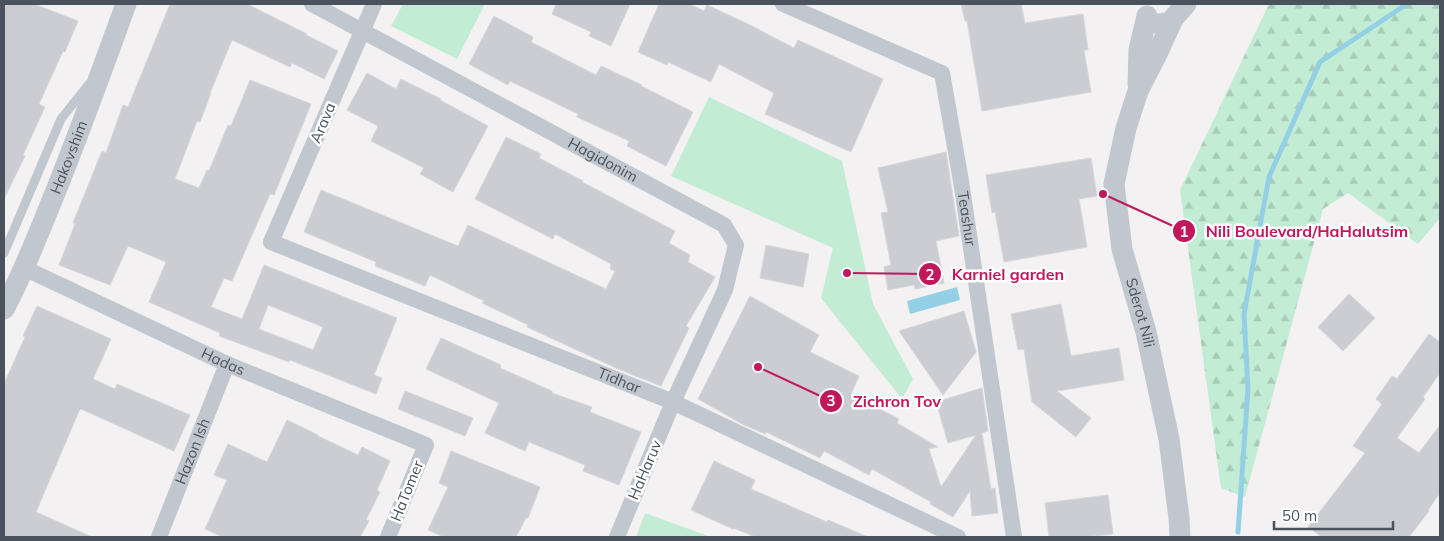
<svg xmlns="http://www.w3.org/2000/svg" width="1444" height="541" font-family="Mulish,sans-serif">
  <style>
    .green { fill: #c3ecd5 }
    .forest { fill: url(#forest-firs) }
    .water { fill: #94d0e5 }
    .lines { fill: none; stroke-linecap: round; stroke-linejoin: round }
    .stream { stroke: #94d0e5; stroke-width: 5 }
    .building { fill: #cbcdd3; stroke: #d5d7db; fill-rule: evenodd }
    .service { stroke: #c0c7ce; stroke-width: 9 }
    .minor { stroke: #c0c7ce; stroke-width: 16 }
    .tertiary { stroke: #c0c7ce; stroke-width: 21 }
    .labels { text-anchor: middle; stroke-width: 5; stroke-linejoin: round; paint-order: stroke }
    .street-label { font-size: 15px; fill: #4a535d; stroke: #fff }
    .leader { fill: none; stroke: #c2185b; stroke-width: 2 }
    .callout-dot { fill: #c2185b; stroke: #fff; stroke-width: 2 }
    .mark-label { font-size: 15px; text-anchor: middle; font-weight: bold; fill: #fff }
    .callout-label { font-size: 16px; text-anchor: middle; font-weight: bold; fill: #c2185b; stroke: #fff; stroke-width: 5; stroke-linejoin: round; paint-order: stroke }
  </style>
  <defs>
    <pattern id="forest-firs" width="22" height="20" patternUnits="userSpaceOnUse" patternTransform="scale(1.25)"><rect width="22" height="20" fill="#c3ecd5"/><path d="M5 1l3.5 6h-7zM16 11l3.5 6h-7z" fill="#a9ccb9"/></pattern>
  </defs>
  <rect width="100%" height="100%" fill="#f3f1f1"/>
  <!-- green -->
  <path class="green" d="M403,4h82l-28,55 -66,-33z
    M709,97l133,64 31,143 40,75 -11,20 -81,-101 12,-50 -162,-72z
    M645,513l66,24h-75z"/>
  <!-- forest -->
  <path class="forest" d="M1269,4h171v214l-22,26 -70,-51 -25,16 -78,288 -24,-9 -41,-298z"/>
  <!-- water -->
  <path class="water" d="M957,287l3,13 -50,14 -3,-13z"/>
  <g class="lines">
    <!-- stream -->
    <path class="stream" d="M1238,532l10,-143 -4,-75 25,-137 51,-115 87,-58"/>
  </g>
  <!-- building -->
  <path class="building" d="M6,4h28l44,17 -13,31 -2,-1 -24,53 6,3 -22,48 2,1 -21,43v-190z
    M170,4h77l60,30 -1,1 32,16 -14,28 -32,-16 -2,4 -58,-27 -22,53h1l-11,29 -3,-1 -22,58 24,9 8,-18 2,1 19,-46 3,1 19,-46 61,24 -32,79 -5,12 -4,-1 -38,87 -8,-3 -13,29 31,12 22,-54 133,53 -23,57 8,3 -6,16 -86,-34 -1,2 -70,-26 1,-3 -71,-31 17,-40 -38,-16 -18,39 -51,-20 16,-41 -2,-1 29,-72 4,2 17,-48 5,2zM268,305l55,22 -10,23 -54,-21z
    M556,4h74l-19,42 -22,-10 2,-4 -39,-18z
    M659,4h30l15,7 3,-6 43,20 44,23 4,-8 85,39 -32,73 -86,-38 9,-21 -55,-29 -8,18 -43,-20 -1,3 -29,-13z
    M961,4h60l4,19 58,-9 5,36h-4l7,42 -109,19 -15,-90h-2z
    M494,16l39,21 -2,5 65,33 5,-9 41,19 -1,1 52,26 -27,54 -39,-20 2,-5 -52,-24 1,-3 -68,-33 -2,4 -39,-21z
    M367,73l29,16 5,-10 40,20 -1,1 48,26 -35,66 -33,-18 4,-6 -53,-27 7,-15 -31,-16z
    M506,137l35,17 -2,4 44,23 -1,1 93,49 -6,12 21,12 -2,7 27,15 -29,49 3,2 -28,58 -43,-17 -91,-42 1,-2 -46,-22 2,-2 -54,-26 -5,11 -50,-20 1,-4 -72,-30 17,-42 137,56 10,-21 138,64 9,-18 -5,-2 1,-5 -56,-30 -2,5 -78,-40z
    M946,152l13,84 -23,5 8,42 -29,6 -1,-4 -26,5 -4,-23 7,-2 -10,-52 7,-1 -10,-44z
    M1091,158l6,38 -18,3 8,48 -83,15 -9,-50 -3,1 -6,-38z
    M766,245l43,9 -6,33 -43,-9z
    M1349,294l26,24 -32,33 -25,-24z
    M750,296l69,39 -9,17 49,24 -8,18 48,25 -2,4 41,24 -9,2 12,38 35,-52 -28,8 -12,-41 46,-14 6,43 -6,2 9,56 4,-1 3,25 -26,3 -2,-25 -17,26 -23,-13 1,-2 -59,-33 -3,6 -45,-24 -4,7 -54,-26 -1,2 -23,-10 -44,-25z
    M1061,304l10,52 48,-8 5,32 -67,11 34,27 -15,19 -44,-35 -8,-53 -6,1 -7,-36z
    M37,306l74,33 -18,40 22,10 2,-5 73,31 -16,36 -93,-42 -2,2 -43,101 56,25h-88v-153l21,-47 -2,-1z
    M964,311l12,41 -33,43 -44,-64z
    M1429,334l11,8v31l-17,24 2,2 -28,39 22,15 21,-28v68l-12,17 1,1 -20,26h-87l-14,-10 57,-74 -12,-7 29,-42 -6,-5 16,-23 5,3z
    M441,338l60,27 -1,3 52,23v2l40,14 -2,5 51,20 -22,53 -36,-14 2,-6 -56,-23 -4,9 -40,-18 14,-30 -73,-34z
    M405,391l68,27 -8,18 -67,-27z
    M287,420l31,15v1l40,19 4,-8 28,14 -13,29 3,2 -14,28 3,1 -9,16h-137l-18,-8 22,-49 -13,-5 14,-31 39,18z
    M451,451l89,36 -12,31h-2l-10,19h-72l-16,-7 20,-43 -9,-4z
    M714,461l41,19 -4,9 76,33 1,-2 40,17h-112l-23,-9v1l-42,-19z
    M1108,495l5,39 -30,3h-34l-4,-34z"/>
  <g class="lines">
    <!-- service -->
    <path class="service" d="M4,253l57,-134 28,-35"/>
    <!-- minor -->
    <g class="minor">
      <path id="s1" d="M312,4l412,221 12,20 -11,45 -52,112 -56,135"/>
      <path id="s2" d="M374,4l-103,238 402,160 285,135"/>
      <path id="s3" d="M783,4l159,69 19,108 53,356"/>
      <path id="s4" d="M24,268l203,96 199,81 -38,92"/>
      <path id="s5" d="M159,537l68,-173"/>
    </g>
    <!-- tertiary -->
    <g class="tertiary">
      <path id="s6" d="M1173,19l-15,33 -20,39 -12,37 -12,56 8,65 24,83 23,107 10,79 1,19"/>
      <path d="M1159,24l11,-2 16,-18"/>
      <path d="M1138,85l1,-35 8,-34"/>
      <path id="s7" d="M4,309c20,-37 35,-77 51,-116 25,-62 48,-126 71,-189"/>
    </g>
  </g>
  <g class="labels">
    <!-- street labels -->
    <g class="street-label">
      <text transform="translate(323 123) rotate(-67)" y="5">Arava</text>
      <text dy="5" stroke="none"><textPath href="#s7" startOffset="165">Hakovshim</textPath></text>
      <text dy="5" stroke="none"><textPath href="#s1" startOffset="330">Hagidonim</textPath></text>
      <text dy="5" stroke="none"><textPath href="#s3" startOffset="321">Teashur</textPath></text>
      <text dy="5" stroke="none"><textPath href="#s6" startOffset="308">Sderot Nili</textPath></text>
      <text dy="5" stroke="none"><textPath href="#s4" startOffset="220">Hadas</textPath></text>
      <text dy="5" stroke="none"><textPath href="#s2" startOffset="634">Tidhar</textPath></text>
      <text dy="5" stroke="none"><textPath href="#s5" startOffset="92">Hazon Ish</textPath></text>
      <text transform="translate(645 470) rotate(-67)" y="5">HaHaruv</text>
      <text transform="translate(407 491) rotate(-68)" y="5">HaTomer</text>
    </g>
  </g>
  <!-- callouts -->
  <path class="leader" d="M1103 194L1184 231M847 273L930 274M758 367L831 401"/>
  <g class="callout-dot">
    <circle cx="1103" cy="194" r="5"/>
    <circle cx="847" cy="273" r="5"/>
    <circle cx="758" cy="367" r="5"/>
    <circle cx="1184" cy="231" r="12"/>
    <circle cx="930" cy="274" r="12"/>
    <circle cx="831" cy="401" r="12"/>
  </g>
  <g class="mark-label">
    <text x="1184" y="237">1</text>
    <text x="930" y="280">2</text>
    <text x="831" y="406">3</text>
  </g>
  <g class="callout-label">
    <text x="1307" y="237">Nili Boulevard/HaHalutsim</text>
    <text x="1008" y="280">Karniel garden</text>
    <text x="897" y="407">Zichron Tov</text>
  </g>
  <!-- border -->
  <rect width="1444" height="541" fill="none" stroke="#4a535d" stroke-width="10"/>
  <!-- scale -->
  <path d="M1274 521v8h119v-8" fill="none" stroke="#4a535d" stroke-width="2.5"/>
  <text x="1282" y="521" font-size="15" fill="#4a535d" stroke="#ffffff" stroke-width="4" paint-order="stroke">50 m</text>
</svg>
